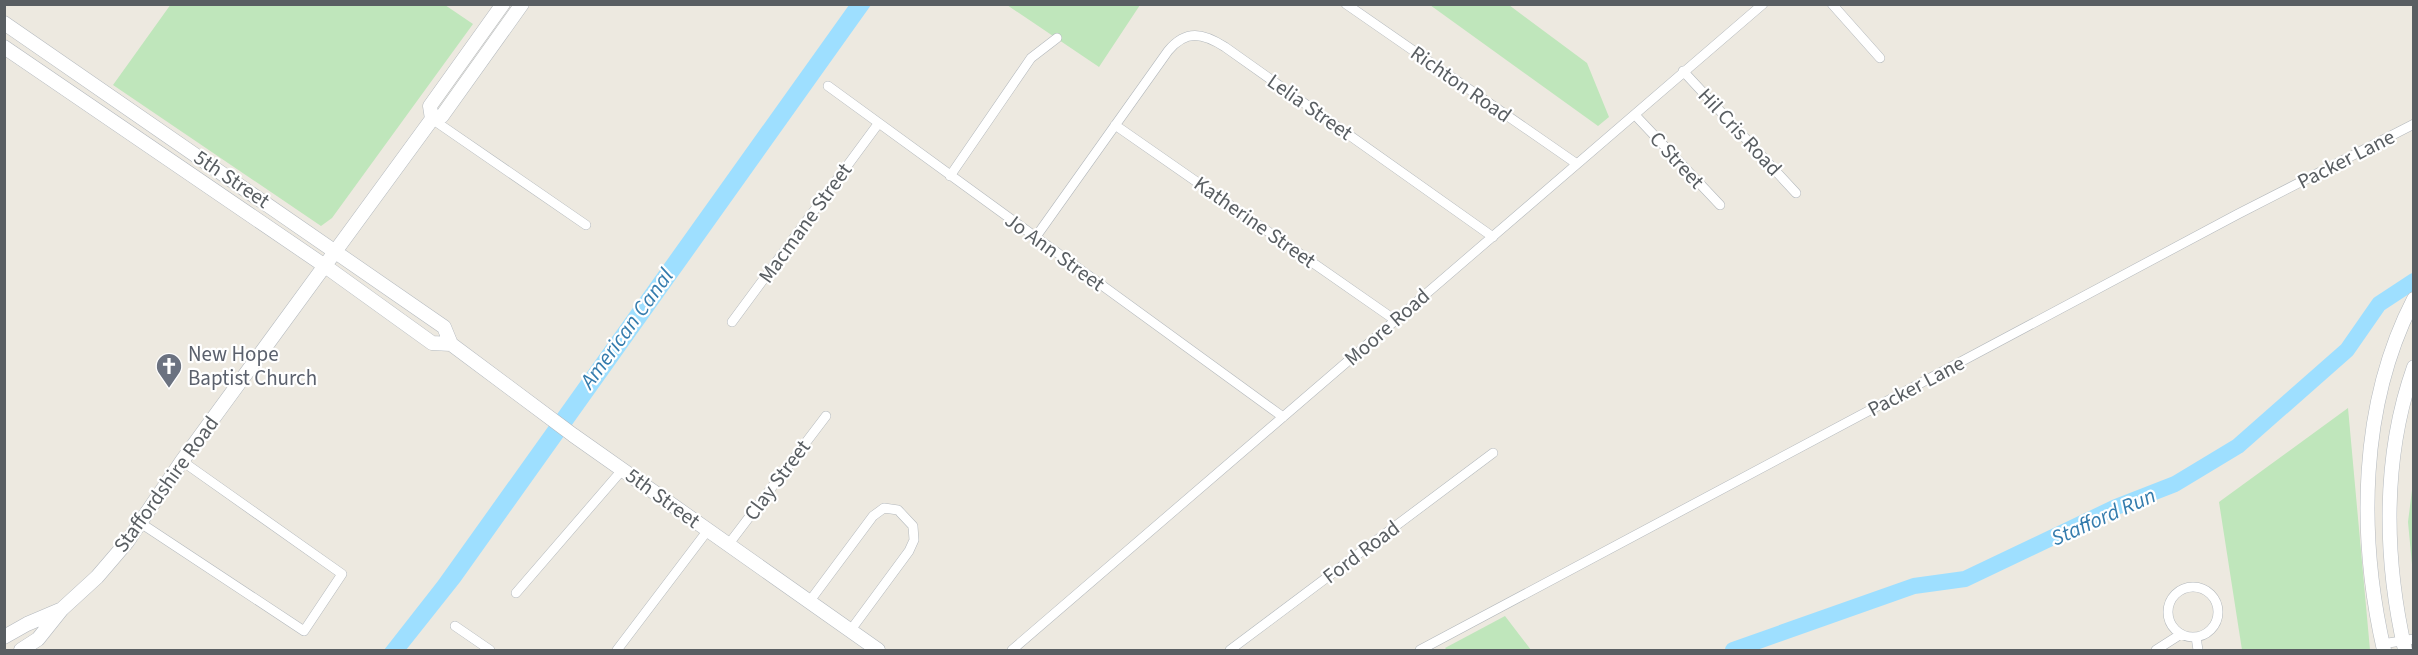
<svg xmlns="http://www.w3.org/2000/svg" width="2418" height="655" font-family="'Source Sans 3',sans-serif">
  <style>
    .green { fill: #bfe6bb }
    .water { fill: #9edfff }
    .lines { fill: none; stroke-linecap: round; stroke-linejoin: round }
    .river { stroke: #9edfff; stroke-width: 16 }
    .street-casing { stroke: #b3b8bc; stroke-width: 10 }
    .secondary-casing { stroke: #b4b9be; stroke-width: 15 }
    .street { stroke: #fff; stroke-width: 9 }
    .secondary { stroke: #fff; stroke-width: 14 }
    .labels { text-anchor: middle; stroke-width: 4.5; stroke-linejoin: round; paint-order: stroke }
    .street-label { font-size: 21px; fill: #595e62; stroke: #fff }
    .worship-label { font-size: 21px; fill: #5b616d; stroke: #fff; text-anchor: start }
    .water-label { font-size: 22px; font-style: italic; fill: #357cad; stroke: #fff }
  </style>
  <rect width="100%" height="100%" fill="#ede9e0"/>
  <!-- green -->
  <path class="green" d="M171,4l274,1 28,19 -141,194 -11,8 -208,-141z
    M1007,5h133l-41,62z
    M1430,5h79l78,58 22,54 -11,9z
    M2348,408l22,242h-128l-23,-148z
    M2413,482v93l-5,-53z
    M1505,616l26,34h-84l-2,-2z"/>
  <!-- water -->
  <path class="water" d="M849,5h22l-411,577 -54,68h-22l54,-69z"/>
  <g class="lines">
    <!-- river -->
    <path class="river" d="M1733,650l181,-64 51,-7 151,-72 59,-23 63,-38 109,-96 32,-46 35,-23"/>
    <!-- street casing -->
    <g class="street-casing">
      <path id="street" d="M1346,4l231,160
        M1832,4l48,54
        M1683,71l113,122
        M828,86l455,331
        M1635,115l85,90
        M432,119l154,106
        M1115,125l280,195
        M950,176l81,-118 26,-20
        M1035,238l133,-187c18,-22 35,-18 57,-4l268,190
        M732,322l146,-198
        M142,524l162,107 38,-57 -160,-113
        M728,545l98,-129
        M2168 612a25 25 0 1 1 50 0a25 25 0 1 1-50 0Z
        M516,593l107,-124
        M809,602l64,-86 11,-8 14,2 15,16 1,14 -5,11 -59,80
        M455,626l35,24
        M2196,637l2,13
        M2382,644l32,-5
        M617,650l91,-120
        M1012,650l751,-646
        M1230,650l263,-197
        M1420,650l818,-436 176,-90
        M2156,650l25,-16"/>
    </g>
    <!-- secondary casing -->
    <g class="secondary-casing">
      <path id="secondary" d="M4,23l440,304 7,17 122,91 305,215
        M4,47l321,219 107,77 19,1
        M432,119l-2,-13 73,-102
        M4,637l23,-13 33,-14
        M21,650l17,-11 24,-30 35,-32 30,-35 55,-81 250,-342 10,-3 80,-112
        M2384,650c-26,-114 -25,-245 30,-351
        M2405,650c-21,-92 -23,-193 9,-283"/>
    </g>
    <!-- street -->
    <use href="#street" class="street"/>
    <!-- secondary -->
    <use href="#secondary" class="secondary"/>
  </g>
  <!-- icons -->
  <defs>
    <g id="church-pin" transform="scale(1.35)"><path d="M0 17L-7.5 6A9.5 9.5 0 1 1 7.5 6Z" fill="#6b7280" stroke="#fff"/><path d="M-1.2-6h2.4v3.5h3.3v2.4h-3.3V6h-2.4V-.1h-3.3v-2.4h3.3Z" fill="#fff"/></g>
  </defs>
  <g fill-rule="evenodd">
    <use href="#church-pin" x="169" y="366"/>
  </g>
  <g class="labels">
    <!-- street labels -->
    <g class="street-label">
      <text transform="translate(1461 84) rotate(35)" y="7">Richton Road</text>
      <text transform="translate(1310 107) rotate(35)" y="7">Lelia Street</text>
      <text transform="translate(1740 132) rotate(47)" y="7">Hil Cris Road</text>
      <text transform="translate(2346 159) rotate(-27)" y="7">Packer Lane</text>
      <text transform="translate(1677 160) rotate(47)" y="7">C Street</text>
      <text transform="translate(232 179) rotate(34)" y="7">5th Street</text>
      <text transform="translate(1255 222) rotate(35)" y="7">Katherine Street</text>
      <text transform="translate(805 223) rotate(-54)" y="7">Macmane Street</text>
      <text transform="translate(1055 252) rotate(36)" y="7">Jo Ann Street</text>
      <text transform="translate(1387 327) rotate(-41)" y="7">Moore Road</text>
      <text transform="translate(1916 386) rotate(-28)" y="7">Packer Lane</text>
      <text transform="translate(777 480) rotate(-53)" y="7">Clay Street</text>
      <text transform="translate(166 484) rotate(-54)" y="7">Staffordshire Road</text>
      <text transform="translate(663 498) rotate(36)" y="7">5th Street</text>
      <text transform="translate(1361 552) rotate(-37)" y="7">Ford Road</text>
    </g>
    <!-- worship labels -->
    <g class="worship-label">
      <text x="188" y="361">New Hope<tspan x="188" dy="24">Baptist Church</tspan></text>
    </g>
    <!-- water labels -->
    <g class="water-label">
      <text transform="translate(626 328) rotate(-54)" y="8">American Canal</text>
      <text transform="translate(2103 516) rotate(-24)" y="8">Stafford Run</text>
    </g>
  </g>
  <!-- border -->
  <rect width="2418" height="655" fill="none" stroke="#595e62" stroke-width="12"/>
</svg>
